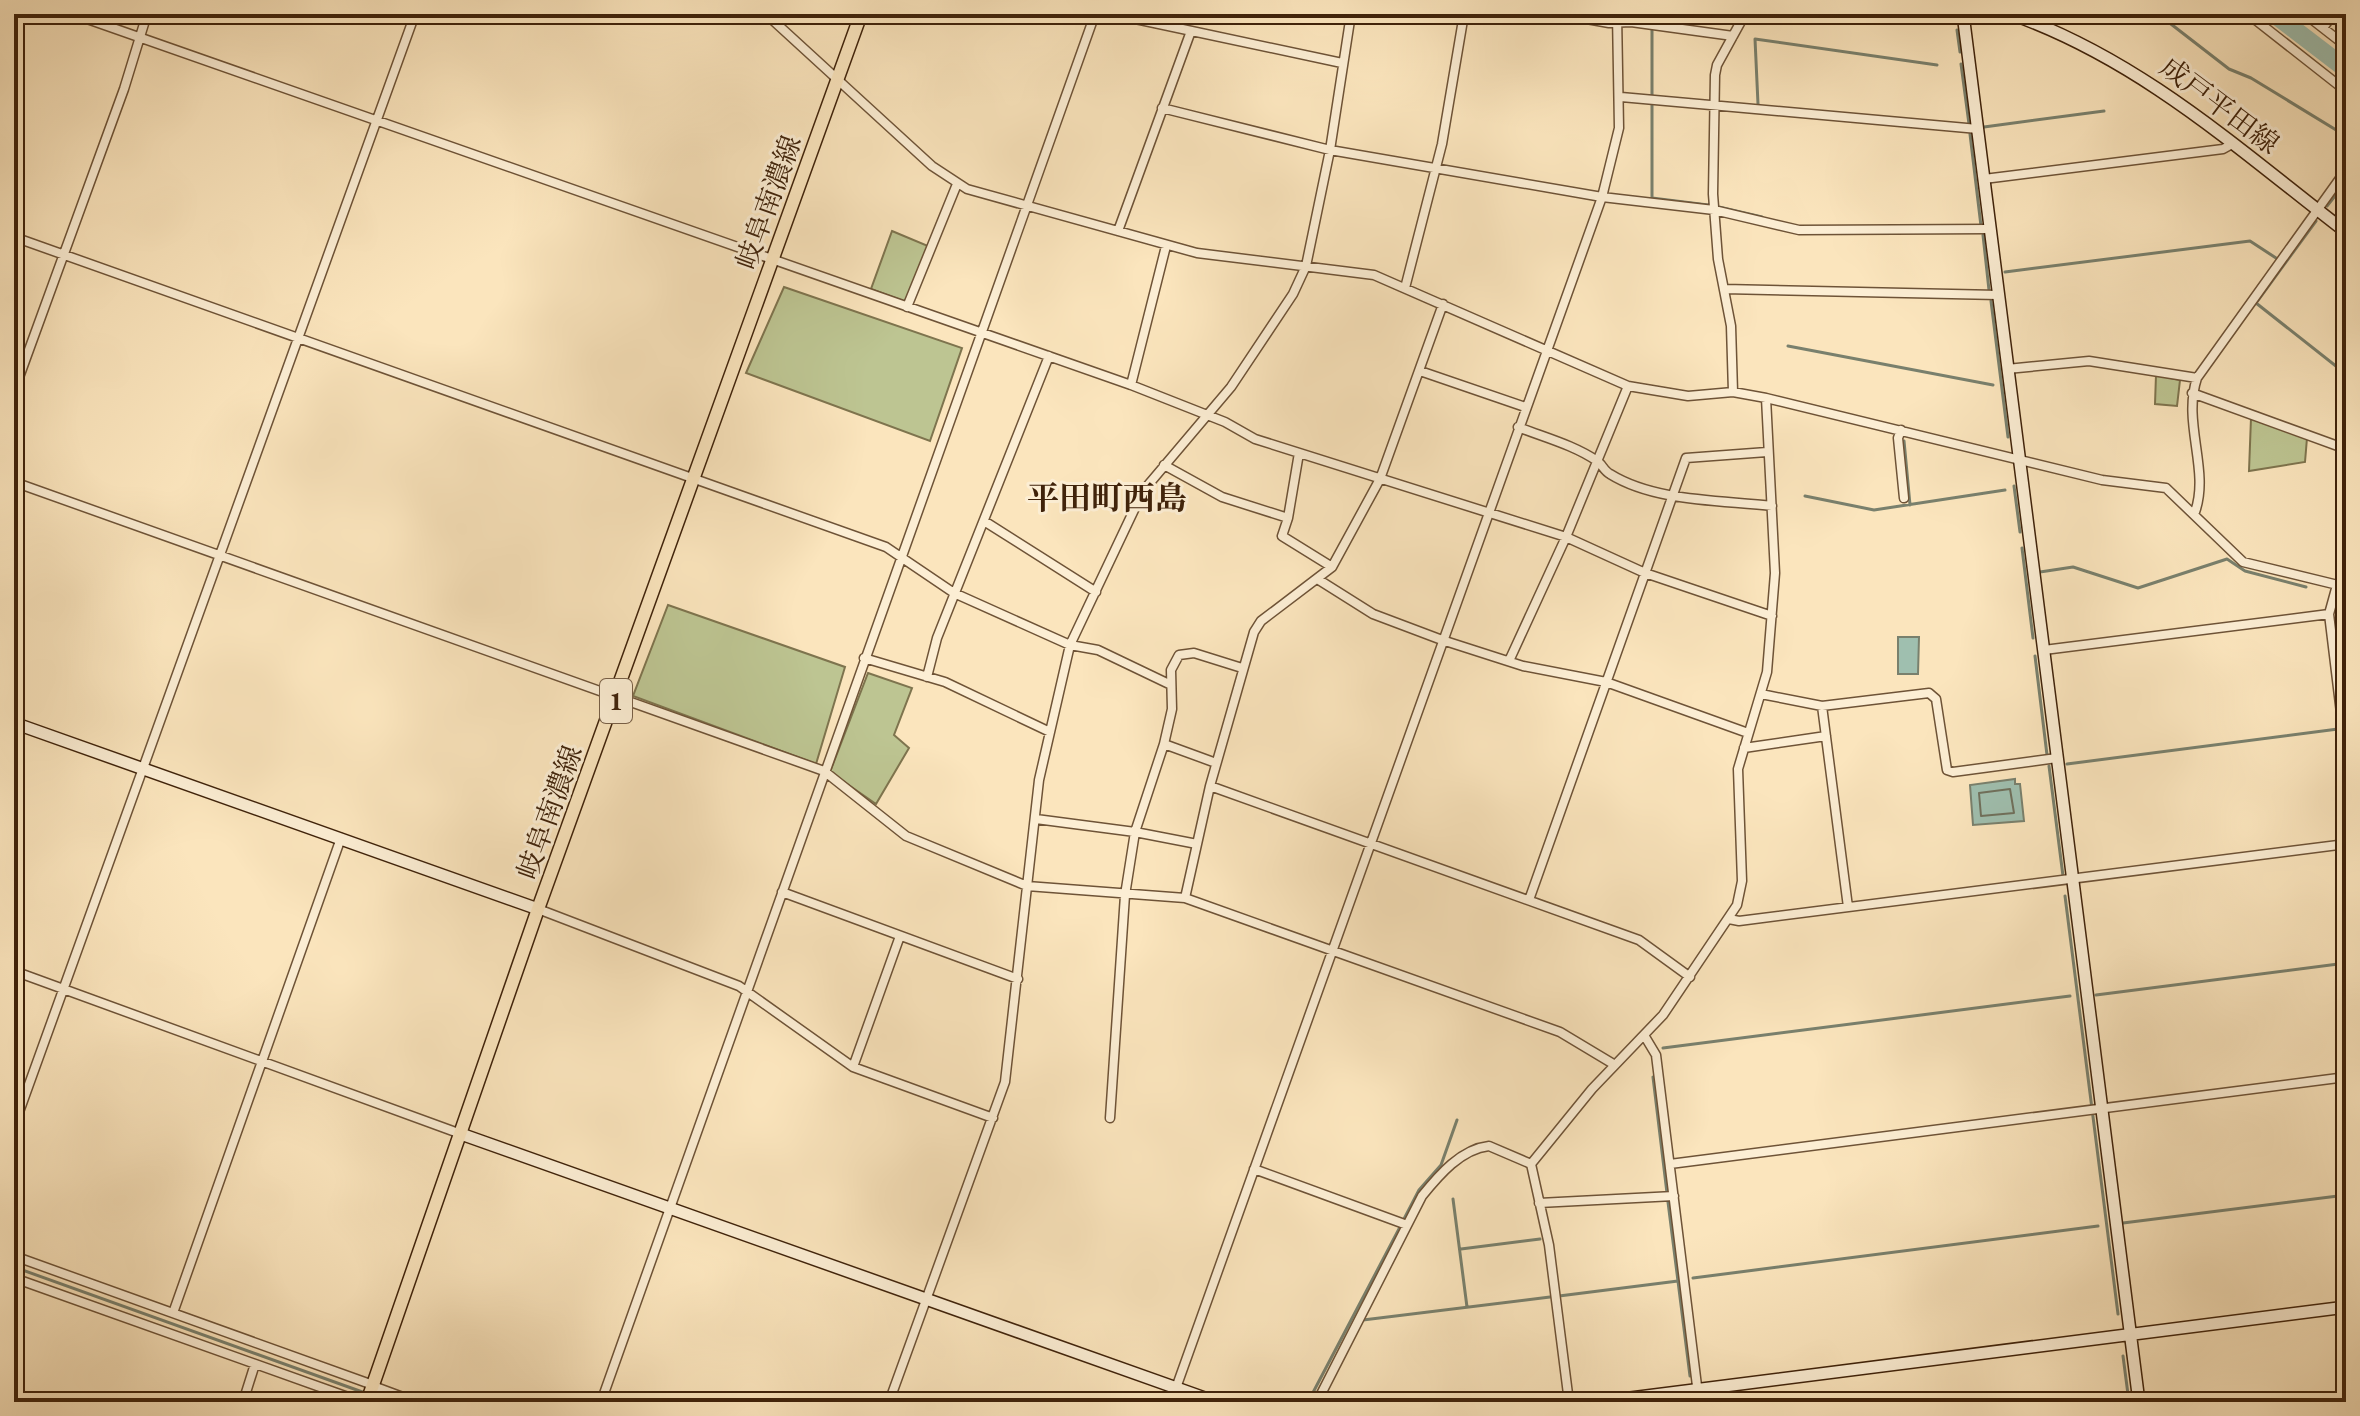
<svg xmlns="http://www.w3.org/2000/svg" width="2360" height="1416" font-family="'EB Garamond','Noto Serif JP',serif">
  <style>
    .green { fill: #bdc592; stroke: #7e744e; stroke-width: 2 }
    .water { fill: #9fbfaf; stroke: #79806d; stroke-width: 2 }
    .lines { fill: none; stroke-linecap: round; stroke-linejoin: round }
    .shore { stroke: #6f705c; stroke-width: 2 }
    .stream { stroke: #79806d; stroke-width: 3 }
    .river { stroke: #9fbfaf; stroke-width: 18 }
    .street-casing { stroke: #6e5337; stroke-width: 11 }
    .secondary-casing { stroke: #3f220a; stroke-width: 14 }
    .primary-casing { stroke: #3f220a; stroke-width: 15 }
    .street { stroke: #fceed4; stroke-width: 8 }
    .secondary { stroke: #fceed4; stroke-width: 11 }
    .primary { stroke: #fbe5bd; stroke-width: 12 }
    .labels { text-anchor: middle; stroke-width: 6; stroke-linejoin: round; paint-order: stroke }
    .shield { fill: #fceed4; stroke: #785f47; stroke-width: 2 }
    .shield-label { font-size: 26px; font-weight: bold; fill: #3f220a }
    .street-label { font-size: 28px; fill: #3f220a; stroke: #fceed4 }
    .quarter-label { font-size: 32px; font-weight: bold; fill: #3f220a; stroke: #fceed4 }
  </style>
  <rect width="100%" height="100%" fill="#fbe5bd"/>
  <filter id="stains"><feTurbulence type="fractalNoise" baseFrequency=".0025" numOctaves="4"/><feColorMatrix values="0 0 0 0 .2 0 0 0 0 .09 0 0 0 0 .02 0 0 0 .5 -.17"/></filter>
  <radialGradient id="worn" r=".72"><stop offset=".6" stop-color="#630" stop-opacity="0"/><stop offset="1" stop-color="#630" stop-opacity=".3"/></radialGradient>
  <!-- green -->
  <path class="green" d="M892,231l36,15 -22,56 -35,-13z
    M784,287l178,61 -32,93 -184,-68z
    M2156,375l24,5 -3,26 -22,-2z
    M2251,418l56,20 -2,24 -56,9z
    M668,605l177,62 -29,97 -183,-68z
    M868,673l44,15 -18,47 15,13 -33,56 -46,-32z"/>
  <!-- water -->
  <path class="water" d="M1898,637h21l-1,37h-20z
    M2015,779v5h5l4,37 -51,4 -3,-40z"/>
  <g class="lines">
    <!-- shore -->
    <path class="shore" d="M2010,789l4,24 -33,3 -2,-23z"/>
    <!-- stream -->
    <path class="stream" d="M2158,14l71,55 22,9 95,58
      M1652,27v68
      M1957,30l3,22
      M1961,64l8,60
      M1652,103v95l56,7
      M1758,104l-3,-65 182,26
      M1984,127l120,-16
      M1970,134l11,92
      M2327,206l19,-24
      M1719,207l43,10
      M2316,221l-60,82 90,71
      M1983,235l6,55
      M2005,272l245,-31 26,17
      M1991,301l17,136
      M1788,346l205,39
      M1904,441l6,64
      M2014,486l6,46
      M1805,496l69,14 131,-20
      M2022,548l11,90
      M2040,572l33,-5 65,21 89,-29 18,12 61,16
      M2035,656l12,99
      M2067,764l271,-35
      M2049,766l14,110
      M2065,896l53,418
      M2096,995l250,-32
      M1663,1048l407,-52
      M1653,1077l14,116
      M1453,1199l14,108
      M1668,1202l22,174
      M1404,1219l15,-29 22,-25 16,-45
      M2123,1223l223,-28
      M1461,1249l79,-10
      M14,1267l354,127
      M1693,1278l405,-52
      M1559,1296l119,-15
      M1363,1320l187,-23
      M2123,1356l6,46
      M375,1397l15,5
      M1692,1398l1,4
      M14,1401l3,1
      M1308,1402l92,-175"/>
    <!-- river -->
    <path class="river" d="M2274,14l72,55"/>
    <!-- street casing -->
    <g class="street-casing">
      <path id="street" d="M73,14l1058,371 94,37 30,17 311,98 79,36 127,43
        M766,14l166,152 35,23 230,64 177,22 254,111 60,10 45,-4 33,6 336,82 64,8 77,74 103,25
        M1112,14l230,49
        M1559,14l50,9 22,-1 102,14
        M2248,14l98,77
        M2305,14l41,32
        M2323,28l10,-14
        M1621,97l357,32
        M1162,108l168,42 272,47 17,-69 -2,-114
        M1984,179l239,-30 9,-5
        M1118,231l73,-200
        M14,237l872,310 68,46 116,52 28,5 71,34
        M1405,288l37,-144 22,-130
        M1724,289l274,6
        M907,307l50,-123
        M2007,369l82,-8 108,17
        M1420,371l105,36
        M1131,385l35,-139
        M14,391l110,-302 23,-75
        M1733,392l-2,-66 -13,-67 -5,-65 2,-119 2,-10 28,-51
        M2192,393l154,56
        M1518,427c25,10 56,18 79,34 5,3 7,10 13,13 45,28 111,26 162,32
        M1901,430l-3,8 6,60
        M1164,465l58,32 66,21 -6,18 50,31
        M14,482l810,289 82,65 121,50 158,12 375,134 55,33
        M2195,512c15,-42 -13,-89 2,-134l149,-208
        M1288,518l11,-65
        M984,521l112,71
        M1319,580l54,34 69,26 81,26 83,16 142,51
        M2337,585l-8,29 17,140
        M2044,650l285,-36
        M864,658l81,24 105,50
        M1509,661l57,-124 62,-151
        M927,677l10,-39 112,-282
        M1761,694l61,12 107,-13 7,6 11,71 6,2 104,-14
        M1822,706l26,201
        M1164,744l-29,88 62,12
        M1744,748l82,-12
        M1216,763l-52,-19 8,-35 -1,-39 8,-15 15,-2 48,15
        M1210,786l429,154 51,37
        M1036,819l99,13 -10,63 -15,223
        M782,892l236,87
        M1185,898l25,-112 44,-154 7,-11 71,-54 48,-88 63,-175
        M1529,900l157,-442 81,-6
        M538,909l201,77 114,81 140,51
        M1729,919l10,2 607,-77
        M14,971l447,163
        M1644,1035l12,20 43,347
        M853,1067l47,-131
        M14,1126l401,-1112
        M1670,1164l676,-87
        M1254,1169l153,56
        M1539,1203l135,-7
        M14,1256l359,129
        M14,1278l348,124
        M173,1313l168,-475
        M373,1386l43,16
        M243,1402l12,-38
        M601,1402l494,-1388
        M889,1402l116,-320 34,-302 31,-135 73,-154 88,-104 62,-93 13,-28 24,-116 21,-136
        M1171,1402l431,-1205 112,13 85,20 191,-1
        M1317,1402l105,-206c17,-21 39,-47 67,-50l42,18
        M1569,1402l-20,-157 -18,-81 61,-75 71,-74 74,-110 5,-24 -4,-112 29,-97 8,-99 -9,-175"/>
    </g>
    <!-- secondary casing -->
    <g class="secondary-casing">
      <path id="secondary" d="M1963,14l176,1388
        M2011,14c130,46 227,135 335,218
        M14,723l524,186
        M461,1134l755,268
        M1599,1402l747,-95"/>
    </g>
    <!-- primary casing -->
    <g class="primary-casing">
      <path id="primary" d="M367,1402l171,-493 323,-895"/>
    </g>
    <!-- street -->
    <use href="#street" class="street"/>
    <!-- secondary -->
    <use href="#secondary" class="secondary"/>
    <!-- primary -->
    <use href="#primary" class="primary"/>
  </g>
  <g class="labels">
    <!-- shield labels -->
    <rect class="shield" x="600" y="679" width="32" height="44" rx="6"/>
    <g class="shield-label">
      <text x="616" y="710">1</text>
    </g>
    <!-- street labels -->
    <g class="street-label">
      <text transform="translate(2220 105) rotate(37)" y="10">成戸平田線</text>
      <text transform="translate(768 202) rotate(-70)" y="10">岐阜南濃線</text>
      <text transform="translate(549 812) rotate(-70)" y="10">岐阜南濃線</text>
    </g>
    <!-- quarter labels -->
    <g class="quarter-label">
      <text x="1107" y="509">平田町西島</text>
    </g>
  </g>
  <!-- margin -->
  <rect width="2360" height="1416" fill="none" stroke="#fbe5bd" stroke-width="48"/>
  <rect x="16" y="16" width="2328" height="1384" fill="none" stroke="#3f220a" stroke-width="4"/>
  <rect x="24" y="24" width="2312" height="1368" fill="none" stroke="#3f220a" stroke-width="2"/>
  <rect width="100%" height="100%" filter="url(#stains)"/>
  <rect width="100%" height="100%" fill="url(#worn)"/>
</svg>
